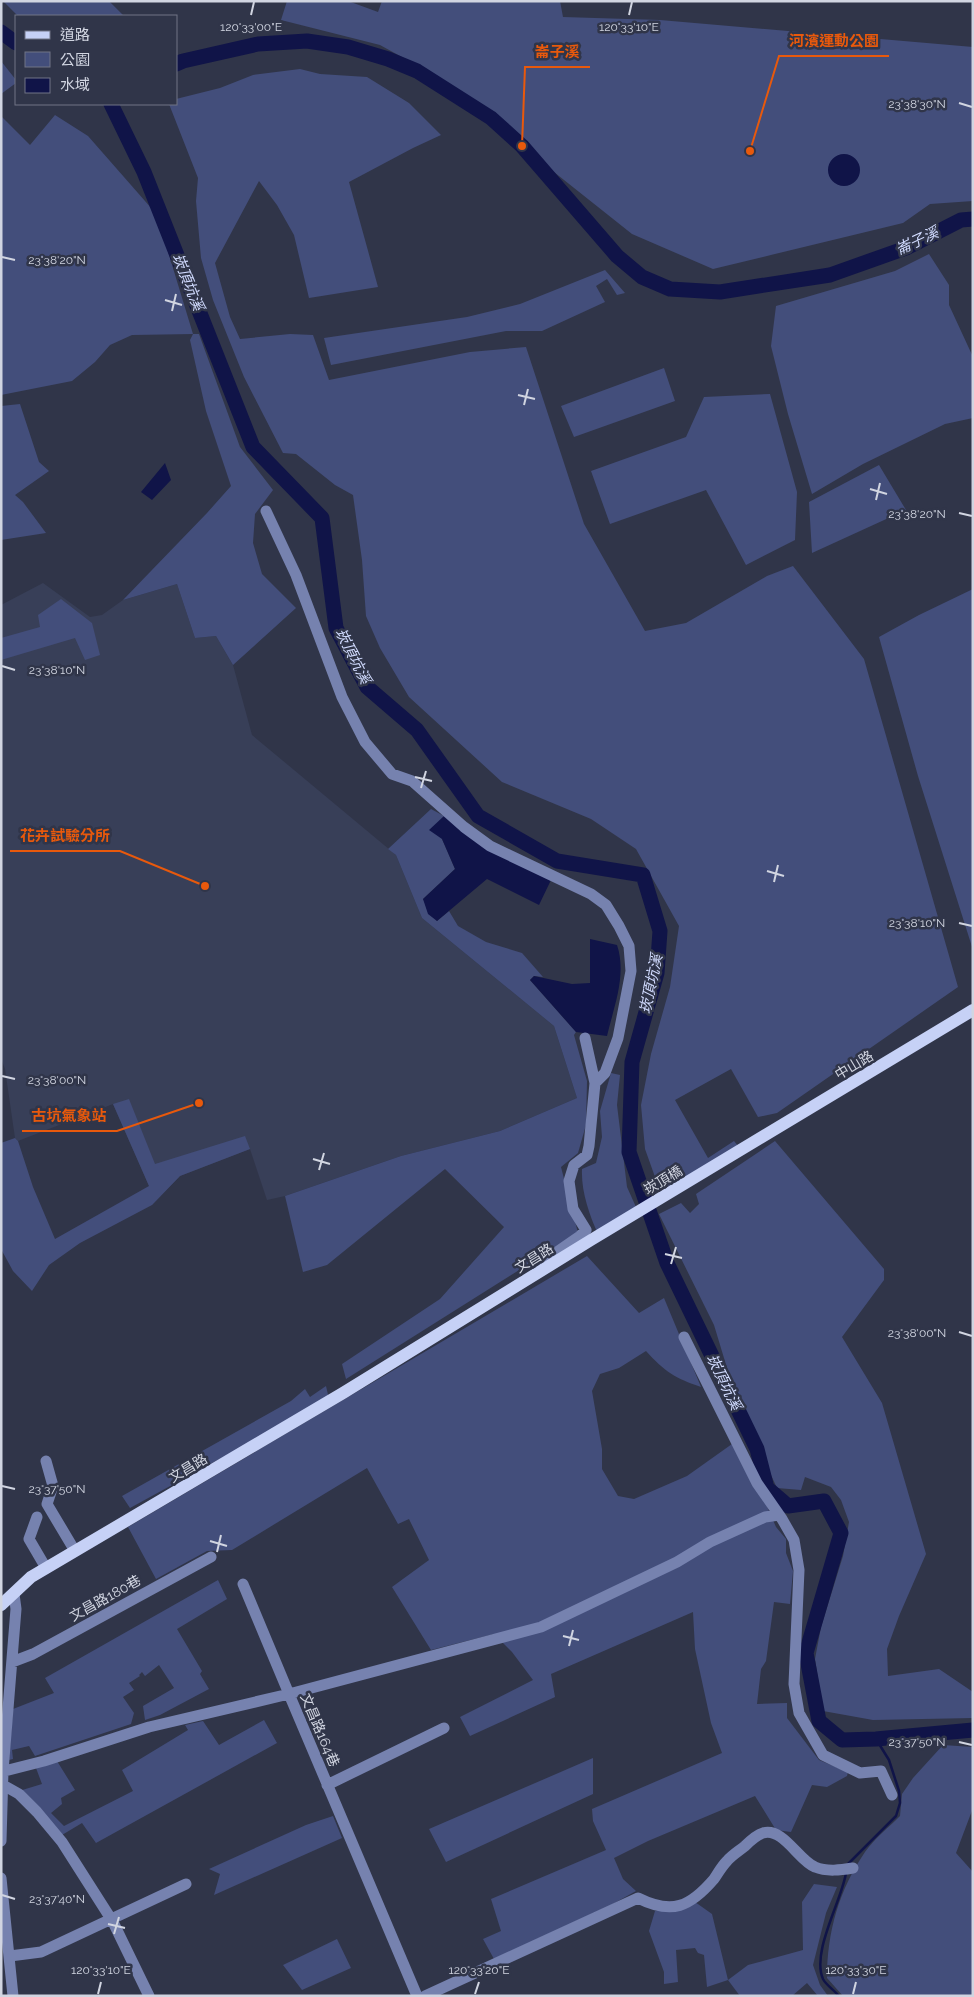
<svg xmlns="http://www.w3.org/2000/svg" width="974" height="1997" font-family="Raleway,'Noto Sans TC',sans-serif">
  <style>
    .built { fill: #383f58 }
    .green { fill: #434e7b }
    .water { fill: #101448 }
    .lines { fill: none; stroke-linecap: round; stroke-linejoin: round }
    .stream { stroke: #101448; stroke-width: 2.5 }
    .river { stroke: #101448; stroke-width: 15 }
    .minor { stroke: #7682af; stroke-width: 11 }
    .major { stroke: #c6d1f6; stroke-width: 12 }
    .ticks { fill: none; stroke: #d1d5e1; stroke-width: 2 }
    .labels { text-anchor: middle; stroke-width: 5; stroke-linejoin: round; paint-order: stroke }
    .street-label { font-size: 14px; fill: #d1d5e1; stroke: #303549 }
    .water-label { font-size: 15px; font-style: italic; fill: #d1dbff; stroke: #303549 }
    .ticks-label { font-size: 12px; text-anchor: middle; fill: #d1d5e1; stroke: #303549; stroke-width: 5; stroke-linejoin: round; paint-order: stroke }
    .leader { fill: none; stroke: #e8590c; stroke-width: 2 }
    .callout-dot { fill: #e8590c; stroke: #303549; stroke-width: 2 }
    .callout-label { font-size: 15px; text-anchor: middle; font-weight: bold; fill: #e8590c; stroke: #303549; stroke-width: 5; stroke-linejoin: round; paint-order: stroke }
  </style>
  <rect width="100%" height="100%" fill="#303549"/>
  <!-- built -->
  <path class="built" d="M43,583l47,34 12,-2 21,-15 54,-16 18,54 21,-2 17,29 19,70 144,120 26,63 132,108 23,72 -77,33 -99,25 -116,40 -18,4 -17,-51 -70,27 -28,29 -3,-19 -36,-82 -95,37 -3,-3 -10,-69 -4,-11v-453z"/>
  <!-- green -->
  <path class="green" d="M3,1h106l15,15h-106z
    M287,1h61l30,11 4,-11h178l3,16 97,3 313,27v154l-43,3 -27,19 -190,46 -81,-35 -131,-104 -61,-52 -60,-33 -99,-25z
    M1,61l15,19v3l-15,11z
    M300,69l20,5 47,3 42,26 32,32 -28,13 -64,34 29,105 -69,11 -15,-63 -17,-30 -18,-24 -44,82 15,54 10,22 50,-5 23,1 16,45 141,-28 56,-5 58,177 61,107 41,-8 81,-47 26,-10 71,93 94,328 -181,126 -19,4 -27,-48 -56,31 33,58 26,-17 5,6 -59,36 -21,5 -14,-39 -4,-44 10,-51 19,-67 9,-61 -43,-77 -45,-30 -89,-37 -93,-85 -29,-49 -14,-32 -4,-56 -9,-65 -18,-10 -39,-31 -13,-1 -39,-76 -31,-77 -12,-42 -5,-57 2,-23 -29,-74h7v-5l44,-11 33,-13z
    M55,115l33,21 64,73 14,36 27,89h6l41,113 33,43 -18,24 -2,29 9,31 34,34 -63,57 -17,-29 -21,2 -18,-54 -54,16 84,-87 24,-27 -25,-75 -16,-71 3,-6 -61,1 -22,10 -15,17 -23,19 -71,14v-279l29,29z
    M929,254l20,31v20l24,52v61l-28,6 -82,40 -51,30 -24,-80 -17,-68 5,-40 119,-35z
    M605,270l20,23 -8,2 -10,-16 -11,7 9,16 -63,29h-36l-175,34 -7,-27 143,-21 53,-13z
    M664,368l11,33 -101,36 -13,-31z
    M770,394l27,98 -2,48 -49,25 -40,-75 -96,34 -19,-53 95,-34 18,-40z
    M20,404l19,58 10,9 -34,24 8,7 23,31 -45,7v-134z
    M879,465l27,45 -94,43 -3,-51z
    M973,589v361l-55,-174 -39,-139 40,-22z
    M61,599l31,24 8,32 -15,5 -10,-22 -74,22v-22l39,-11 -2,-12z
    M431,809l13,7 -2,23 13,30 -32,30 14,22 12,-10 9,15 28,16 36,11 21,24 -9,-1 -4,4 46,52 -2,3 13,46 -1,44 -8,28 -17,14 17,66 -232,146 -4,-15 98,-65 64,-72 -59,-58 -118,96 -24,7 -18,-76 116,-40 99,-25 77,-33 -23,-72 -132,-108 -26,-63 -8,-6z
    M611,1073l9,2 -3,30 10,82 9,20 -38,27c-9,-20 -17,-43 -16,-65l14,-6 6,-26 -2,-26z
    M129,1099l26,65 90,-28 5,13 -70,27 -28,29 -72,38 -31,22 -17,26 -19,-20 -12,-22v-106l14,-5 3,3 15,46 22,52 94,-53 -36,-82z
    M775,1141l109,128v11l-42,57 40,66 44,151 -27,62 -12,33 1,27 51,-7 34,23v26l-100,2 -50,-9 -8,-52 6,-32 22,-71 6,-34 -8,-22 -10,-13 -26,-10 -4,13 -24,-2 -40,-87 -23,-76 -55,-111 22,-11 9,10 9,-9 -3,-10z
    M587,1256l52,57 25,-15 37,89c-26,-9 -36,-15 -55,-36l-27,17 -19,6 -8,17 10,58v20l16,27 16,3 53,-23 45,-32 34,60 10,23 10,12v14l7,18 -3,33 -16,-2 -8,59 -5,8 -4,35 30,-1v15l32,42 29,12 -1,4 -20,11 -15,-2 -21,47 -15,-2 -21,-34 -107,45 -34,17 9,21 13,12 -25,14 -117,54 -11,-20 18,-8 -10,-32 115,-49 -13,-29 -1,-12 130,-56 -11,-30 -16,-74 -2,-37 -142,62 4,23 -85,39 -10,-19 73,-37 -21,-28 -18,-18 -63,16 -39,-63 37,-27 -20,-41 -11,5 -31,-56 -135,82 -25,1 -51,28 -28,-52z
    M326,1386l3,13 -199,109 -8,-12 169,-95 14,-12 5,8z
    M218,1580l9,19 -50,30 25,42 -2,3 9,15 -49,26 -15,5 -2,-14 31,-18 -15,-23 -14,11 -3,-4 -3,3 1,1 -11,7 5,7 -11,7 11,16 -3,11 -96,32 -6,-10 -17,4 1,9 -4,1 4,-51 41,-16 -9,-15z
    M264,1720l13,23 -181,100 -14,-20 -20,12 -43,-44 23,-7 -6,-16 21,-7 18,29 -14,8 1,6 -11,9 13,13 69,-35 -11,-21 66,-40 -3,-5 18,-4 16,24z
    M943,1745l30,2v61l-17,45 17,19v124h-130l-16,-18c0,-46 12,-88 38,-126 9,-13 24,-25 35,-36l2,-22 11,-16z
    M593,1758v36l-147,68 -17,-33z
    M333,1816l9,22 -128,57 6,-21 -11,-5 97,-44z
    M814,1884l23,3 -11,26 -13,52 7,20 8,11h-10l-11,-13 -15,13h-52l-12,-16 -21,7 -3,-32 -6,-2 -3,-5 -19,2 2,32 -14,2v-12l-15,-41 6,-20 22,-1 18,-8 17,12 16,66 20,-15 55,-15 -1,-48z
    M337,1939l14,29 -49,22 -19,-25z"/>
  <!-- water -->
  <path class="water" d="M828 170a16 16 0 1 1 32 0a16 16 0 1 1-32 0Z
    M165,463l6,17 -19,20 -11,-8z
    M444,816l107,64 -12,25 -52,-26 -50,42 -9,-7 -5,-15 32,-30 -13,-30 -13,-9z
    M590,939l27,6c10,30 -3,61 -10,91l-31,-4 -46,-52 4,-4 38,8 18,-1z"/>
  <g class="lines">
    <!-- stream -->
    <path class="stream" d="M847,1865l49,-49 4,-13 -1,-12 -10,-31 -13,-21
      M839,1996c-5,-6 -13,-11 -16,-17 -12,-27 19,-79 23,-106"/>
    <!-- river -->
    <path class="river" d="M1,32l15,11
      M176,64l7,-3 75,-17 49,-3 41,6 40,12 29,12 74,47 31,28 95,110 25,21 28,12 50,3 110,-17 76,-27 55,-28 12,-1
      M111,104l33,68 109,275 69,71 14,110 31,59 50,43 61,86 79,45 86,14 17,56 -3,42 -25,89 -3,90 38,111 90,186 10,39 21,18 36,-5 17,32 -35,120 13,68 23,19 34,-1 97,-9"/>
    <!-- minor -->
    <path class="minor" d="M266,511l30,64 46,122 23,45 27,32 20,7 52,46 26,19 101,48 15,11 13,21 10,20 2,25 -13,67 -13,35 -10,10
      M544,1268l10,-14 26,-18 6,-6 -13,-21 -4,-28 5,-16 13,-10 2,-9 6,-63 -10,-45
      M684,1337l73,146 25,36 12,21 5,30 -5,114 5,29 24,42 37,18 21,-2 11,24
      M46,1461l7,25 -6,18 28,47
      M37,1517l-8,22 17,29
      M243,1584l46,110 252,-67 136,-65 33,-20 55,-25 14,-2
      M12,1662l21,-8 178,-97
      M1,1772l43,-11 105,-34 140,-33 128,302
      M3,1785l16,9 18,18 25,30 51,80 36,74
      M327,1785l117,-57
      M1,1841l2,-70 13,-162 -2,-15
      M1,1878l12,118
      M10,1956l31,-4 145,-68
      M425,1996l213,-98c34,17 52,9 76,-19 4,-6 8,-13 13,-18 5,-6 12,-10 18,-15 5,-5 11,-11 18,-13 20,-6 36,28 52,34 12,5 26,3 38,1"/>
    <!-- major -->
    <path class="major" d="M1,1605l30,-28 312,-184 248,-153 382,-230"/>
  </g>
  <!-- ticks -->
  <path class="ticks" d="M251,15l3,-13M629,15l3,-13M959,103l13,4M2,257l13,3M165,300l17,5M172,311l4,-17M518,395l17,4M524,405l4,-16M870,489l17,5M876,500l4,-17M959,513l13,3M2,666l13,4M415,777l17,4M421,788l5,-17M767,871l17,5M774,882l4,-17M959,923l13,3M2,1076l13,3M313,1159l17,5M319,1170l5,-17M665,1254l17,4M671,1264l5,-17M959,1332l13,4M2,1486l13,3M210,1541l17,5M217,1552l4,-17M563,1636l16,4M569,1646l4,-16M959,1742l13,3M2,1895l13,4M108,1924l17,4M114,1934l5,-17M98,1994l3,-12M475,1994l4,-12M853,1994l3,-12"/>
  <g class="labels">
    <!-- street labels -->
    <g class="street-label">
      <text transform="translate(854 1065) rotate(-31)" y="5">中山路</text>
      <text transform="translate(663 1180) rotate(-31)" y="5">崁頂橋</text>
      <text transform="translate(534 1258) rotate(-32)" y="5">文昌路</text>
      <text transform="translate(188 1468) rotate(-31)" y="5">文昌路</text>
      <text transform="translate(105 1598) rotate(-29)" y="5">文昌路180巷</text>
      <text transform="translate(320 1730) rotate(67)" y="5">文昌路164巷</text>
    </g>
    <!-- water labels -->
    <g class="water-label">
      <text transform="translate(917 241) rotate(-25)" y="5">崙子溪</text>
      <text transform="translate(188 282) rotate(68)" y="5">崁頂坑溪</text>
      <text transform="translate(353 656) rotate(63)" y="5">崁頂坑溪</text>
      <text transform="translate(651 984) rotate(-78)" y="5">崁頂坑溪</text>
      <text transform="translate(724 1382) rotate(64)" y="5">崁頂坑溪</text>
    </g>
  </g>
  <g class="ticks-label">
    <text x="251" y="31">120°33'00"E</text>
    <text x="629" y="31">120°33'10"E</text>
    <text x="917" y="108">23°38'30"N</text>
    <text x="57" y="264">23°38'20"N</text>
    <text x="917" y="518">23°38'20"N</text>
    <text x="57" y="674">23°38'10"N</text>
    <text x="917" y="927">23°38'10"N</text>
    <text x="57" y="1084">23°38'00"N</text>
    <text x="917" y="1337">23°38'00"N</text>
    <text x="57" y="1493">23°37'50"N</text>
    <text x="917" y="1746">23°37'50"N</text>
    <text x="57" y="1903">23°37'40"N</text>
    <text x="101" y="1974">120°33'10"E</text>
    <text x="479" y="1974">120°33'20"E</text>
    <text x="856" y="1974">120°33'30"E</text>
  </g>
  <!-- callouts -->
  <path class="leader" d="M750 151L779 56H889M522 146L525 67H590M205 886L120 851H10M199 1103L117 1131H22"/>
  <g class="callout-dot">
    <circle cx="750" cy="151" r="5"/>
    <circle cx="522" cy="146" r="5"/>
    <circle cx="205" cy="886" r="5"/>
    <circle cx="199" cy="1103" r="5"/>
  </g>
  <g class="callout-label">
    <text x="834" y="46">河濱運動公園</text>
    <text x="557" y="57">崙子溪</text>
    <text x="65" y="841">花卉試驗分所</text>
    <text x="69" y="1121">古坑氣象站</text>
  </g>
  <!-- border -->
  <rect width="974" height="1997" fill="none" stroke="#d1d5e1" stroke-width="5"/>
  <!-- legend -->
  <rect x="15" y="15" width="162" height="90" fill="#303549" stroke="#707586"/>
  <rect x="25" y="31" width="25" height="8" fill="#c6d1f6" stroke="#707586"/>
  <text x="60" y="40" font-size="15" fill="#d1d5e1">道路</text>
  <rect x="25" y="52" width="25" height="15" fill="#434e7b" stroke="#707586"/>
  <text x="60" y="65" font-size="15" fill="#d1d5e1">公園</text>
  <rect x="25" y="78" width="25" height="15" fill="#101448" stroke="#707586"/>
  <text x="60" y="90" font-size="15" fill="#d1d5e1">水域</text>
</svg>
